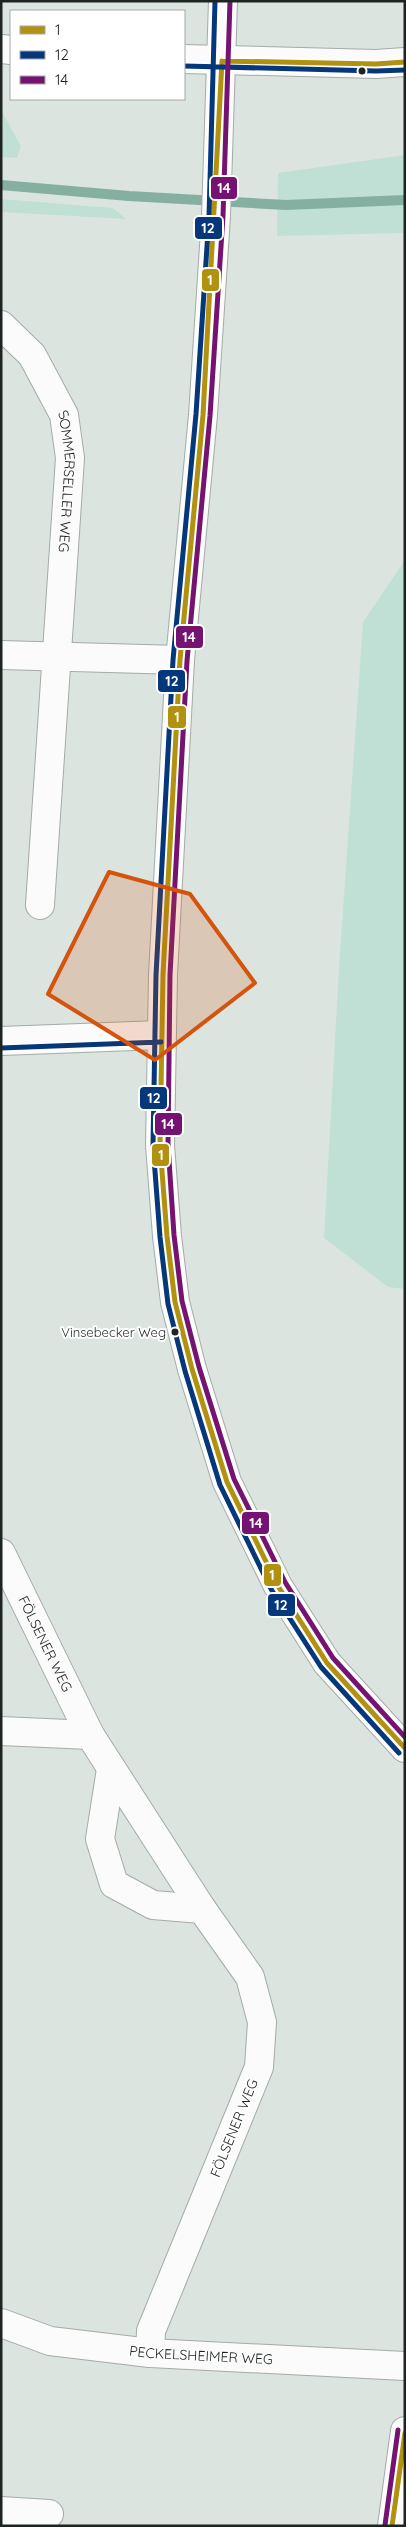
<svg xmlns="http://www.w3.org/2000/svg" width="406" height="2527" font-family="Quicksand,sans-serif">
  <style>
    .green { fill: #c1e0d5 }
    .lines { fill: none; stroke-linecap: round; stroke-linejoin: round }
    .stream { stroke: #85afa1; stroke-width: 10 }
    .minor-casing { stroke: #a4aba8; stroke-width: 30 }
    .secondary-casing { stroke: #a4aba8; stroke-width: 30 }
    .minor { stroke: #fafbfa; stroke-width: 28 }
    .secondary { stroke: #fafbfa; stroke-width: 28 }
    .bus-1-casing { stroke: #fff; stroke-width: 9 }
    .bus-2-casing { stroke: #fff; stroke-width: 9 }
    .bus-3-casing { stroke: #fff; stroke-width: 9 }
    .bus-1 { stroke: #b09110; stroke-width: 5 }
    .bus-2 { stroke: #05377b; stroke-width: 5 }
    .bus-3 { stroke: #751372; stroke-width: 5 }
    .marked { fill: #d4540e; fill-opacity: 0.2; stroke: #d4540e; stroke-width: 4; stroke-linejoin: round }
    .bus-dot { fill: #1e2422; stroke: #fff; stroke-width: 2 }
    .labels { text-anchor: middle; stroke-width: 4; stroke-linejoin: round; paint-order: stroke }
    .bus-label { font-size: 13px; fill: #1e2422; stroke: #fff; text-anchor: end }
    .street-label { font-size: 14px; fill: #1e2422; stroke: #fff }
    .line-badge { stroke: #fff; stroke-width: 2 }
    .badge-label { font-size: 14px; text-anchor: middle; font-weight: bold; fill: #fff }
  </style>
  <rect width="100%" height="100%" fill="#dce4e0"/>
  <!-- green -->
  <path class="green" d="M1,110l20,36 -4,12 -16,-1z
    M405,155v78l-128,3 1,-63z
    M1,199l112,9 13,11 -125,-7z
    M405,560v729l-17,-2 -64,-49 15,-270 24,-346z"/>
  <g class="lines">
    <!-- stream -->
    <path class="stream" d="M1,185l128,11 157,9 119,-5"/>
    <!-- minor casing -->
    <g class="minor-casing">
      <g id="minor">
        <path d="M223,1l-7,215 -13,199 -23,245 -17,315 -3,170 7,91 8,66 17,67 35,113 51,104 49,77 78,85"/>
        <path id="s1" d="M1,325l31,30 32,60 6,43 -30,447"/>
        <path d="M1,655l179,5"/>
        <path d="M1,1041l160,-6"/>
        <path id="s2" d="M1,1553l89,182 112,174 48,68 12,45 -3,45 -108,264 -1,22"/>
        <path d="M1,1731l89,4"/>
        <path d="M111,1769l-11,70 14,45 39,21 49,4"/>
        <path id="s3" d="M1,2323l49,18 100,12 255,13"/>
        <path d="M1,2511l48,3"/>
        <path d="M392,2526l13,-95"/>
      </g>
    </g>
    <!-- secondary casing -->
    <g class="secondary-casing">
      <path id="secondary" d="M1,49l10,1
        M184,59l192,5 29,-2"/>
    </g>
    <!-- minor -->
    <use href="#minor" class="minor"/>
    <!-- secondary -->
    <use href="#secondary" class="secondary"/>
    <!-- bus-1 casing -->
    <g class="bus-1-casing">
      <path id="bus-1" d="M222,61l-19,354 -23,245 -17,315 -3,170 7,91 8,66 17,67 35,113 51,104 49,77 78,85
        M222,61l154,3 29,-2
        M392,2526l13,-93"/>
    </g>
    <!-- bus-2 casing -->
    <g class="bus-2-casing">
      <path id="bus-2" d="M215,1l-6,215 -13,198 -23,246 -17,315 -3,170 7,92 8,67 17,67 35,114 51,104 50,78 78,86
        M184,66l192,5 29,-1
        M1,1048l160,-6"/>
    </g>
    <!-- bus-3 casing -->
    <g class="bus-3-casing">
      <path id="bus-3" d="M230,1l-7,215 -13,200 -23,245 -17,314 -2,170 6,90 8,66 17,66 35,112 51,103 48,76 72,79
        M385,2525l13,-95"/>
    </g>
    <!-- bus-1 -->
    <use href="#bus-1" class="bus-1"/>
    <!-- bus-2 -->
    <use href="#bus-2" class="bus-2"/>
    <!-- bus-3 -->
    <use href="#bus-3" class="bus-3"/>
  </g>
  <!-- marked area -->
  <path class="marked" d="M109,872l81,22 65,89 -100,77 -107,-66z"/>
  <!-- markers -->
  <g class="bus-dot">
    <circle cx="362" cy="71" r="4.5"/>
    <circle cx="175" cy="1332" r="4.5"/>
  </g>
  <g class="labels">
    <!-- bus labels -->
    <g class="bus-label">
      <text x="166" y="1337">Vinsebecker Weg</text>
    </g>
    <!-- street labels -->
    <g class="street-label">
      <text dy="5" stroke="none"><textPath href="#s1" startOffset="178">SOMMERSELLER WEG</textPath></text>
      <text dy="5" stroke="none"><textPath href="#s2" startOffset="101">FÖLSENER WEG</textPath></text>
      <text transform="translate(234 2128) rotate(-68)" y="5">FÖLSENER WEG</text>
      <text dy="5" stroke="none"><textPath href="#s3" startOffset="204">PECKELSHEIMER WEG</textPath></text>
    </g>
  </g>
  <g class="line-badge">
    <rect x="210" y="176" width="28" height="24" rx="5" fill="#751372"/>
    <rect x="194" y="216" width="29" height="24" rx="5" fill="#05377b"/>
    <rect x="201" y="268" width="19" height="24" rx="5" fill="#b09110"/>
    <rect x="175" y="625" width="29" height="24" rx="5" fill="#751372"/>
    <rect x="157" y="669" width="29" height="24" rx="5" fill="#05377b"/>
    <rect x="167" y="705" width="20" height="24" rx="5" fill="#b09110"/>
    <rect x="139" y="1086" width="29" height="24" rx="5" fill="#05377b"/>
    <rect x="154" y="1112" width="29" height="24" rx="5" fill="#751372"/>
    <rect x="151" y="1143" width="19" height="24" rx="5" fill="#b09110"/>
    <rect x="241" y="1511" width="29" height="24" rx="5" fill="#751372"/>
    <rect x="263" y="1563" width="19" height="24" rx="5" fill="#b09110"/>
    <rect x="267" y="1593" width="29" height="24" rx="5" fill="#05377b"/>
  </g>
  <g class="badge-label">
    <text x="224" y="193">14</text>
    <text x="208" y="233">12</text>
    <text x="210" y="285">1</text>
    <text x="189" y="642">14</text>
    <text x="172" y="686">12</text>
    <text x="177" y="722">1</text>
    <text x="154" y="1103">12</text>
    <text x="168" y="1129">14</text>
    <text x="161" y="1160">1</text>
    <text x="256" y="1528">14</text>
    <text x="272" y="1580">1</text>
    <text x="281" y="1610">12</text>
  </g>
  <!-- border -->
  <rect width="406" height="2527" fill="none" stroke="#1e2422" stroke-width="5"/>
  <!-- legend -->
  <rect x="10" y="10" width="175" height="90" fill="#ffffff" stroke="#a5a7a7"/>
  <rect x="20" y="26" width="25" height="8" fill="#b09110" stroke="#a5a7a7"/>
  <text x="55" y="35" font-size="15" fill="#1e2422">1</text>
  <rect x="20" y="51" width="25" height="8" fill="#05377b" stroke="#a5a7a7"/>
  <text x="55" y="60" font-size="15" fill="#1e2422">12</text>
  <rect x="20" y="76" width="25" height="8" fill="#751372" stroke="#a5a7a7"/>
  <text x="55" y="85" font-size="15" fill="#1e2422">14</text>
</svg>
